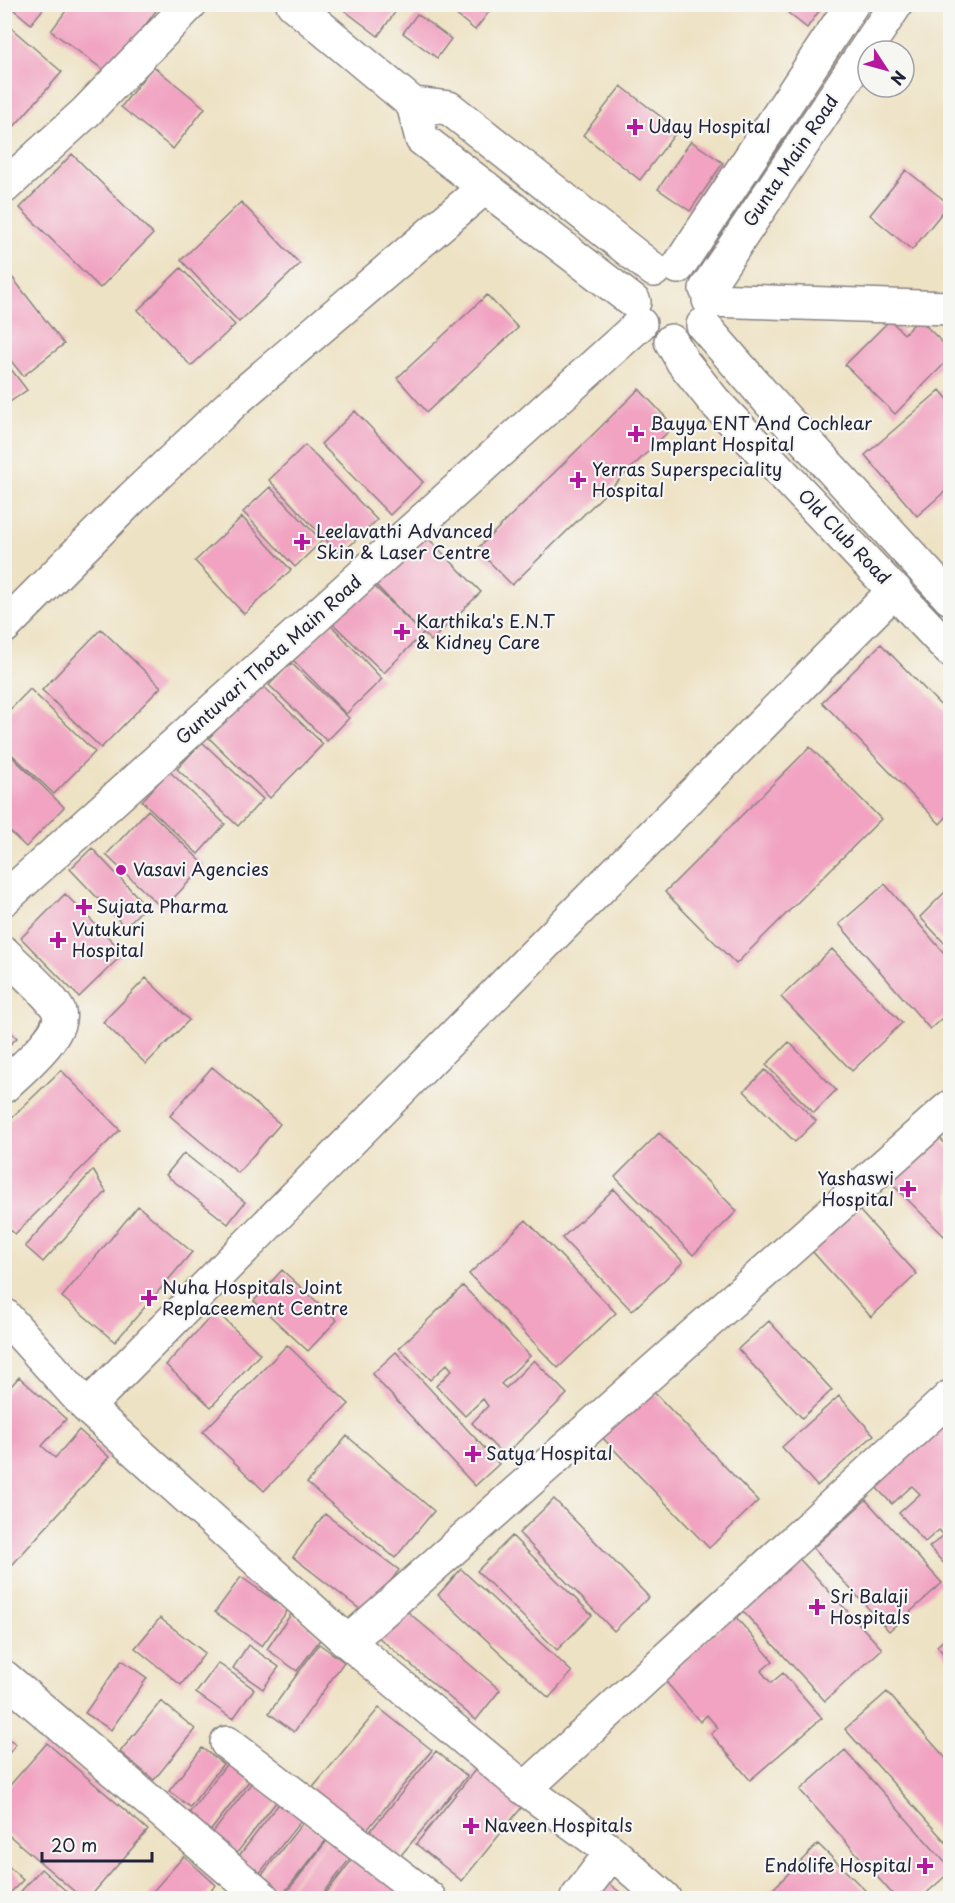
<svg xmlns="http://www.w3.org/2000/svg" width="955" height="1903" font-family="'Playpen Sans',sans-serif">
  <style>
    .building { fill: #f1a3c1 }
    .lines { fill: none; stroke-linecap: round; stroke-linejoin: round }
    .minor-casing { stroke: #888280; stroke-width: 36 }
    .minor { stroke: #fff; stroke-width: 33 }
    .poi-dot { fill: #b5179e; stroke: #f6f6f2; stroke-width: 2 }
    .labels { text-anchor: middle; stroke-width: 4.5; stroke-linejoin: round; paint-order: stroke }
    .poi-label { font-size: 18px; fill: #22223b; stroke: #f6f6f2; text-anchor: start }
    .street-label { font-size: 18px; fill: #22223b; stroke: #f6f6f2 }
  </style>
  <rect width="100%" height="100%" fill="#f6f6f2"/>
  <filter id="ink" filterUnits="userSpaceOnUse"><feTurbulence type="fractalNoise" baseFrequency=".0167" numOctaves="2"/><feDisplacementMap in="SourceGraphic" scale="12" xChannelSelector="R" yChannelSelector="G"/><feConvolveMatrix kernelMatrix="1 2 1 2 8 2 1 2 1" color-interpolation-filters="sRGB"/></filter>
  <filter id="wash" filterUnits="userSpaceOnUse"><feTurbulence type="fractalNoise" baseFrequency=".008" numOctaves="4" result="noise"/><feDisplacementMap in="SourceGraphic" scale="24" xChannelSelector="R" yChannelSelector="G"/><feGaussianBlur stdDeviation="1.35" result="paint"/><feColorMatrix in="noise" values="0 0 0 0 0 0 0 0 0 0 0 0 0 0 0 0 0 1.4 0 .05"/><feComposite in="paint" operator="in"/></filter>
  <g filter="url(#wash)">
    <rect width="100%" height="100%" fill="#eee2c4"/>
    <g id="blocks">
      <!-- building -->
      <path class="building" d="M7,4h40l-16,20z
        M71,4h90l-52,70 -58,-43z
        M336,4h65l-23,32z
        M443,4h52l-20,26z
        M777,4h47l-17,24z
        M417,14l34,25 -14,19 -34,-25z
        M4,22l58,50 -58,66z
        M153,66l52,42 -32,41 -52,-42z
        M621,86l57,44 -38,50 -57,-45z
        M691,141l32,22 -33,48 -32,-22z
        M72,154l81,80 -53,54 -80,-80z
        M906,170l43,34 -37,46 -42,-35z
        M241,202l59,62 -61,58 -58,-62z
        M181,268l54,57 -44,41 -53,-56z
        M8,272l56,72 -41,32 -19,-24v-77z
        M487,295l31,33 -91,84 -30,-34z
        M919,319l31,31v8l-55,56 -50,-49 45,-45 14,14z
        M4,360l23,30 -23,16z
        M639,389l35,37 -162,159 -35,-36z
        M940,390l10,12v85l-33,29 -52,-61z
        M355,411l68,71 -33,33 -69,-71z
        M305,445l72,75 -37,35 -71,-75z
        M270,487l52,54 -27,26 -52,-55z
        M242,517l49,53 -47,44 -49,-53z
        M426,536l55,56 -50,49 -8,-8 -39,40 -55,-53 39,-40 52,51 -44,-46z
        M330,624l52,55 -36,35 -53,-54z
        M101,629l60,58 -60,61 -59,-58z
        M881,644l69,71v98l-10,11 -118,-122z
        M291,663l58,55 -22,23 -58,-56z
        M261,684l62,60 -53,54 -61,-60z
        M30,689l65,63 -41,42 -50,-47v-31z
        M202,742l61,57 -25,27 -61,-57z
        M810,747l71,72 -145,145 -71,-72z
        M4,749l60,58 -38,40 -22,-21z
        M169,771l56,53 -27,30 -56,-53z
        M148,810l57,55 -42,44 -57,-54z
        M92,848l54,58 -21,21 -55,-58z
        M885,884l65,76v51l-20,18 -91,-105z
        M950,887v62l-30,-32z
        M65,894l59,59 -45,44 -58,-59z
        M832,949l70,74 -50,48 -71,-74z
        M146,978l43,42 -43,44 -43,-42z
        M4,1025l13,13 -13,12z
        M789,1042l47,48 -22,23 -48,-48z
        M212,1067l68,57 -42,49 -68,-57z
        M61,1070l59,60 -105,104 -11,-10v-99z
        M765,1070l51,51 -21,21 -51,-51z
        M659,1133l78,78 -44,44 -78,-78z
        M937,1135l13,14v80l-6,7 -55,-55z
        M184,1153l61,49 -17,22 -62,-49z
        M93,1170l13,22 -63,70 -18,-16z
        M614,1189l69,73 -51,49 -70,-73z
        M138,1206l54,46 -77,90 -53,-45z
        M858,1209l59,65 -46,43 -59,-66z
        M526,1220l90,93 -58,55 -89,-94z
        M282,1270l55,50 -29,31 -54,-50z
        M463,1286l67,70 -29,28 5,4 28,-28 33,34 -63,62 -32,-33 16,-17 -5,-7 -18,17 -29,-30 16,-16 -5,-6 -17,16 -31,-32z
        M216,1311l44,43 -49,53 -45,-42z
        M769,1321l63,69 -30,28 -64,-69z
        M287,1345l62,59 -85,87 -61,-59z
        M396,1352l103,112 -24,22 -103,-112z
        M19,1377l47,42 -24,27 13,12 24,-28 30,27 -105,117v-180z
        M649,1387l109,114 -49,47 -109,-113z
        M839,1396l35,39 -57,51 -35,-39z
        M950,1409v161l-21,-23 15,-12 -5,-5 -14,12 -26,-29 21,-19 -8,-8 -20,18 -22,-23z
        M347,1436l87,75 -39,47 -88,-75z
        M554,1499l95,98 -35,34 -95,-98z
        M866,1500l76,83 -53,48 -76,-83z
        M325,1514l74,56 -33,44 -73,-57z
        M512,1536l80,79 -35,35 -80,-79z
        M794,1553l88,96 -57,52 -88,-96z
        M461,1569l111,103 -23,26 -111,-103z
        M241,1577l47,33 -26,36 -47,-34z
        M402,1607l98,83 -24,30 -99,-84z
        M291,1614l31,23 -25,34 -30,-22z
        M735,1616l38,45 -12,10 10,12 12,-10 39,45 -72,62 -39,-46 7,-6 -11,-13 -7,7 -38,-45z
        M160,1618l45,35 -24,32 -46,-37z
        M950,1634v27l-13,-15z
        M319,1644l25,18 -50,70 -25,-19z
        M248,1645l31,22 -16,22 -30,-21z
        M122,1660l25,18 -36,52 -26,-17z
        M218,1663l36,26 -21,30 -37,-26z
        M887,1692l63,71v84l-105,-118z
        M161,1701l34,28 -41,51 -34,-28z
        M379,1708l53,42 -69,85 -53,-44z
        M4,1736l12,8 -12,16z
        M47,1743l101,87 -59,68h-7l-78,-67v-39z
        M202,1748l21,16 -33,43 -21,-16z
        M845,1750l105,118v4l-29,26h-25l-96,-108z
        M436,1751l31,25 -70,84 -30,-25z
        M228,1762l22,18 -42,54 -22,-17z
        M479,1765l47,37 -64,79 -46,-37z
        M253,1781l24,20 -41,53 -25,-19z
        M281,1801l22,17 -44,56 -21,-17z
        M304,1821l23,18 -44,55 -23,-17z
        M329,1838l23,18 -32,42h-36l-1,-1z
        M818,1844l55,54h-109z
        M184,1856l32,29 -12,13h-57z
        M355,1856l44,33 -8,9h-69z
        M4,1862l19,18 -18,18h-1z
        M41,1869l33,29h-59z
        M605,1881l23,17h-36z"/>
    </g>
  </g>
  <g filter="url(#ink)">
    <use href="#blocks" fill-opacity="0" stroke="#888280" stroke-width="1.5"/>
    <g class="lines">
      <!-- minor casing -->
      <g class="minor-casing">
        <path id="minor" d="M293,4l120,100 36,4 205,162
          M413,104l9,35 212,163
          M4,187l82,-75 104,-108
          M678,267l174,-263
          M706,289l190,-285
          M709,300l241,8
          M703,325l66,76 181,197
          M671,341l12,21 31,39 236,249
          M4,627l128,-129 106,-100 247,-211
          M4,899l636,-575
          M4,953c12,12 50,45 55,59 6,22 -40,59 -55,74
          M4,1315l83,92 261,235
          M87,1407l808,-817
          M4,1677l259,221
          M227,1743l202,155
          M525,1789l-177,-147 602,-535
          M577,1898l35,-46
          M664,1898l-52,-46 -87,-63 425,-392"/>
      </g>
      <!-- minor -->
      <use href="#minor" class="minor"/>
    </g>
  </g>
  <!-- markers -->
  <g class="poi-dot">
    <path d="M632 118h6v6h6v6h-6v6h-6v-6h-6v-6h6z"/>
    <path d="M633 425h6v6h6v6h-6v6h-6v-6h-6v-6h6z"/>
    <path d="M575 471h6v6h6v6h-6v6h-6v-6h-6v-6h6z"/>
    <path d="M299 533h6v6h6v6h-6v6h-6v-6h-6v-6h6z"/>
    <path d="M399 623h6v6h6v6h-6v6h-6v-6h-6v-6h6z"/>
    <circle cx="121" cy="870" r="6"/>
    <path d="M81 898h6v6h6v6h-6v6h-6v-6h-6v-6h6z"/>
    <path d="M55 931h6v6h6v6h-6v6h-6v-6h-6v-6h6z"/>
    <path d="M905 1180h6v6h6v6h-6v6h-6v-6h-6v-6h6z"/>
    <path d="M146 1289h6v6h6v6h-6v6h-6v-6h-6v-6h6z"/>
    <path d="M470 1445h6v6h6v6h-6v6h-6v-6h-6v-6h6z"/>
    <path d="M814 1598h6v6h6v6h-6v6h-6v-6h-6v-6h6z"/>
    <path d="M468 1817h6v6h6v6h-6v6h-6v-6h-6v-6h6z"/>
    <path d="M922 1857h6v6h6v6h-6v6h-6v-6h-6v-6h6z"/>
  </g>
  <g class="labels">
    <!-- poi labels -->
    <g class="poi-label">
      <text x="648" y="133">Uday Hospital</text>
      <text x="650" y="430">Bayya ENT And Cochlear<tspan x="650" dy="21">Implant Hospital</tspan></text>
      <text x="592" y="476">Yerras Superspeciality<tspan x="592" dy="21">Hospital</tspan></text>
      <text x="316" y="538">Leelavathi Advanced<tspan x="316" dy="21">Skin &amp; Laser Centre</tspan></text>
      <text x="416" y="628">Karthika's E.N.T<tspan x="416" dy="21">&amp; Kidney Care</tspan></text>
      <text x="133" y="876">Vasavi Agencies</text>
      <text x="96" y="913">Sujata Pharma</text>
      <text x="72" y="936">Vutukuri<tspan x="72" dy="21">Hospital</tspan></text>
      <text x="894" y="1185" text-anchor="end">Yashaswi<tspan x="894" dy="21">Hospital</tspan></text>
      <text x="162" y="1294">Nuha Hospitals Joint<tspan x="162" dy="21">Replaceement Centre</tspan></text>
      <text x="486" y="1460">Satya Hospital</text>
      <text x="830" y="1603">Sri Balaji<tspan x="830" dy="21">Hospitals</tspan></text>
      <text x="484" y="1832">Naveen Hospitals</text>
      <text x="912" y="1872" text-anchor="end">Endolife Hospital</text>
    </g>
    <!-- street labels -->
    <g class="street-label">
      <text transform="translate(791 161) rotate(-56)" y="6">Gunta Main Road</text>
      <text transform="translate(844 537) rotate(46)" y="6">Old Club Road</text>
      <text transform="translate(269 660) rotate(-42)" y="6">Guntuvari Thota Main Road</text>
    </g>
  </g>
  <!-- margin -->
  <rect width="955" height="1903" fill="none" stroke="#f6f6f2" stroke-width="24"/>
  <!-- north arrow -->
  <g transform="translate(886 69) rotate(126)"><circle r="28" fill="#f6f6f2" stroke="#a1a1a9" stroke-width="1.5"/>
  <path d="M0-4.5L10 22L0 15L-10 22Z" fill="#b5179e"/>
  <text y="-9" font-size="16" font-weight="bold" text-anchor="middle" fill="#22223b">N</text>
  </g>
  <!-- scale -->
  <path d="M42 1852v9h110v-9" fill="none" stroke="#22223b" stroke-width="3"/>
  <text x="51" y="1852" font-size="18" fill="#22223b" stroke="#f6f6f2" stroke-width="4.5" paint-order="stroke">20 m</text>
</svg>
